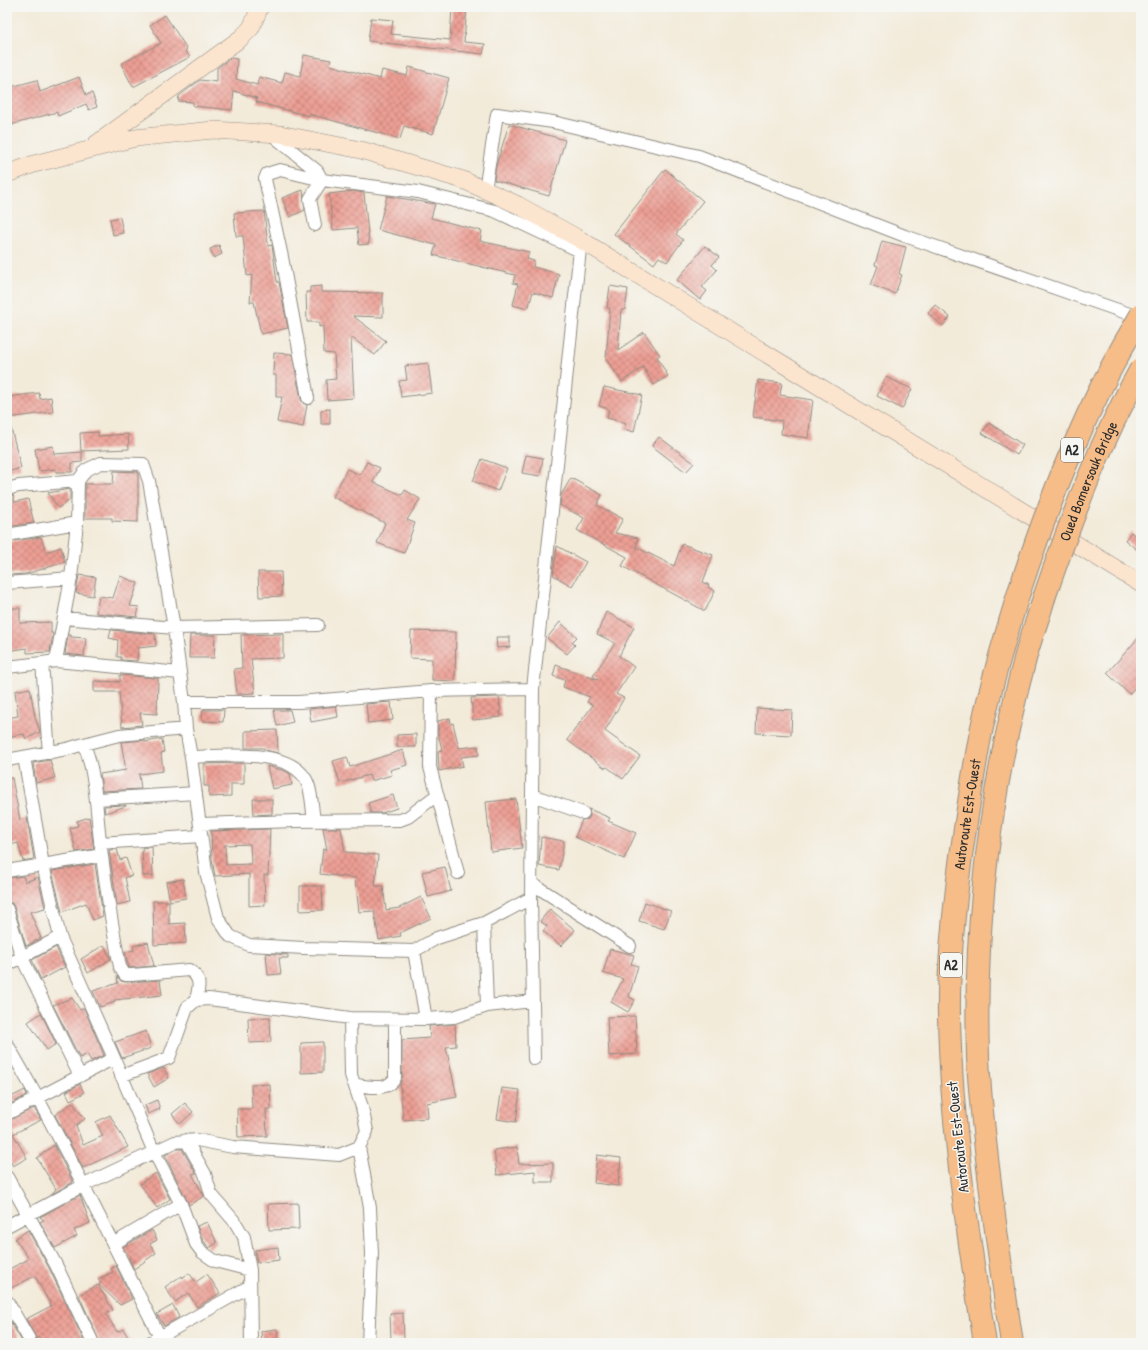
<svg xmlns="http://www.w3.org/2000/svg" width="1148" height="1350" font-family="'Patrick Hand',sans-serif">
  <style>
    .building { fill: url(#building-cross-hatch); fill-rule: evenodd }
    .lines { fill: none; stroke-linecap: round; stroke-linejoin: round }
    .street-casing { stroke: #8f8b82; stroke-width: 14 }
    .secondary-casing { stroke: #8f8b82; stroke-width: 18 }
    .highway-casing { stroke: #8f8b82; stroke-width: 24 }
    .street { stroke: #fff; stroke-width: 12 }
    .secondary { stroke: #fce5cf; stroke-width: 17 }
    .highway { stroke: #f7bd88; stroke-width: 22 }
    .highway-bridge-casing { stroke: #8f8b82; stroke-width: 24; stroke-linecap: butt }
    .highway-bridge { stroke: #f7bd88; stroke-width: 22 }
    .labels { text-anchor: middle; stroke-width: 3; stroke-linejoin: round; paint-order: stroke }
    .shield { fill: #f6f6f2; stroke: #686867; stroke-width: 1 }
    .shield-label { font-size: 14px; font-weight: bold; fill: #2b2b2b }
    .street-label { font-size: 15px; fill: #2b2b2b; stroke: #f6f6f2 }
  </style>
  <defs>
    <pattern id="building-cross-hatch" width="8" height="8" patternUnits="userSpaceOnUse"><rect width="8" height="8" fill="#ed9f94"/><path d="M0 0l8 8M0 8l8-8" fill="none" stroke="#c08279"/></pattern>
  </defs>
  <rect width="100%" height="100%" fill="#f6f6f2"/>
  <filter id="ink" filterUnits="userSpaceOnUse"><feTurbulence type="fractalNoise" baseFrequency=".025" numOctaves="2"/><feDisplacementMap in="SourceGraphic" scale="8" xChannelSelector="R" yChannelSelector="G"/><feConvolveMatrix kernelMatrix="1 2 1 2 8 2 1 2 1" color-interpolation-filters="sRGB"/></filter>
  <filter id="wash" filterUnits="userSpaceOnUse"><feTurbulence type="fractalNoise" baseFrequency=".012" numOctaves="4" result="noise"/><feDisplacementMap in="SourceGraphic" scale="16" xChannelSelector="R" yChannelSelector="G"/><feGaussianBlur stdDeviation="0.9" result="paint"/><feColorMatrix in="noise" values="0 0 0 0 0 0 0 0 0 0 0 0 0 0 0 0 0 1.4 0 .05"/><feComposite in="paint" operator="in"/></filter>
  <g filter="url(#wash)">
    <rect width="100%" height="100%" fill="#f3ebda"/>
    <g id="blocks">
      <!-- building -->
      <path class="building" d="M452,7h15l-3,35 21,2 -2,10 -115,-13 3,-23 22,2 -2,14 59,6z
        M165,15l22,34 -2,2 5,6 -57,30 -12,-23 40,-21 -11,-18z
        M304,55l27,5 -1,5 50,14 2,-9 25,6 2,-9 40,11 -16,56 -29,-8 -4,13 -91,-25v2l-53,-14 1,-4 -23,-7 -2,19 -39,-4v-4l-15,-1 1,-5 21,-16 17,2v-14l13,-10 7,1 -1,20 21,6 2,-8 23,6 3,-11 15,4z
        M79,77l7,18 6,-2 5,14 -8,3 -3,-6 -28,12 -1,-4 -50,14v-38l30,-8 3,12z
        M509,124l56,16 -16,56 -55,-16 2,-14z
        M665,169l38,32 -27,33 7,6 -16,22 -8,-5 -5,7 -40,-30z
        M303,190l2,20 -15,7 -8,-19z
        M353,191l11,2 5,51 -10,1 -2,-17 -24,2 -4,-36z
        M387,196l48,8 -4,14 51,13 -2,10 49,11 -2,7 7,2 -1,6 26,7 -6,24 -20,-6 -5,17 -15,-4 5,-21 -5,-1 2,-8 -82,-20 3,-10 -58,-15z
        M264,211l4,35 4,-1 5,37h2l9,46 -27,6 -7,-32h-4l2,-27 -5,1 -4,-40h-7l-2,-23z
        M120,217l3,16 -10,2 -3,-16z
        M882,241l24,6 -7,27 3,1 -7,19 -24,-9 7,-19 -3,-1z
        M219,245l3,9 -8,4 -4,-9z
        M705,246l14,11 -7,8 5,5 -15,17 5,4 -7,9 -23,-20z
        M321,286v6l62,1v24l-30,-1 33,25 -11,14 -24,-18 3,61 -27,2 -1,-20 10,-1 -2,-25 -10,-1 -1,-27 -4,1v-5h-12l-1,-30h4v-5z
        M610,286l18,3 -3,21h-4l-3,40 26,-18 16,23 -3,2 11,19 -14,9 -11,-18 -21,15 -16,-23 4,-51h-3z
        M935,305l15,12 -7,9 -15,-13z
        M274,353l18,1 9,45 2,4 4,2 -4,22 -26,-5 5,-25h-6v-22h-3z
        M428,363l4,30 -31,4 -2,-16 8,-1 -2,-14z
        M886,377l26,12 -10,20 -25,-13z
        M758,380l24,3 -2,12 33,5 -5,38 -27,-4 1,-13 -29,-4z
        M604,387l38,8 -8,37 -10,-3 2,-6 -19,-5 2,-9 -10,-3z
        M39,393l1,6 11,-2 2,15 -45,6 -1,-21z
        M330,409v15h-9v-14z
        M989,423l34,22 -6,10 -35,-22z
        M11,428l10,40 -14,4v-43z
        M98,432v4l30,-2 1,15 -48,2 -1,-18z
        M659,437l35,26 -8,9 -34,-26z
        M53,446l1,8 28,-2v10l-10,1v9h-16v-3l-17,2 -4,-22z
        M526,455l17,3 -3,18 -18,-3z
        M482,459l25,9 -9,23 -25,-10z
        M367,462l13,6 -7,14 29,13 3,-5 15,9 -13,21 8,3 -11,30 -27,-10 8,-20 -52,-26 14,-28 13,6z
        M114,471l24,1v50l-26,-1v-3h-27v-34h28z
        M571,478l31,17 -5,10 26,14 -8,14 23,5 -2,9 38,19 8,-22 31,11 -10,27 6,3 -1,2 7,4 -10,20 -83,-45 5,-9 -50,-27 7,-12 -24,-13 1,-10z
        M70,489v11l-12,8 -10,-15z
        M13,495l2,7 13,-3 6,24 -27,4v-31z
        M1131,532l10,9v12l-16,-13z
        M41,537l5,15 15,-5 4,15 -39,12 -19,1v-33z
        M557,546l29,16 -14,24 -19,-11z
        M258,572h23l1,24 -23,1z
        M79,575l17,2 -3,19 -17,-3z
        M120,576l18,7 -8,23 9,1 -2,10 -41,-4 3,-17 14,2z
        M10,608h10v15l31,-1v11h2l-3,19 -23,1v-5l-20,3v-26h3z
        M606,612l28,15 -15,29 15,11 -18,27 8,4 -19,33 35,25 -17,23 -16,-12 -2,1 -38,-28 26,-35 -6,-3 3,-5 -27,-10 2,-7 -12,-4 3,-11 42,15 -5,-4 22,-33 -18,-9z
        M560,622l17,15 -5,5 3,3 -8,9 -20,-16z
        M111,630l44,4 1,12 -18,2 -1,13 -16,-1v-3h-4l1,-17 -9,-2z
        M411,631l45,1 -1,49 -23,-1v-21l-22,-1z
        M283,634v24l-32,1 4,34 -18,1 -3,-25 8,-1 -1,-33z
        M68,635h3v2l15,1 -2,18 -19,-2z
        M190,635h25l-1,23h-25z
        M1141,635v46l-12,13 -22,-21z
        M496,637h14v10l-13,1z
        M120,675l38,3 -1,36 -17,-1 2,12 -20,2 -3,-35h-25v-11l26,1z
        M30,688l5,29 5,15 -14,7 -2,-5 -17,3v-19l11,-2 -3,-25z
        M499,697l2,20 -28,3 -2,-22z
        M391,702l2,18 -25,3 -2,-19z
        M336,706l2,11 -27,5 -2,-13z
        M757,708l35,2 -1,25 -35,-2z
        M203,710h21l-1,12 -21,-1z
        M274,710h16l3,12 -16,4z
        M450,718l1,6 2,-1 6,25 19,-2 1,9 -18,2 2,9 -24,5 -1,-20 4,-1 -4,-17v-12z
        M277,730l1,23 -13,-3 -1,-2h-19v-17z
        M416,734v13h-19v-12z
        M162,739l2,13 -3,1 2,18 -24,3 2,15 -39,2 -2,-17 26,-4 -5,-28 24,-2v2z
        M403,750l4,15 -17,5 2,5 -21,6 -2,-6 -29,8 -7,-22 14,-4 3,10z
        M50,760l5,18 -19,5 -3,-20z
        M244,763v21h-13v12l-22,1v-11h-5v-22z
        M267,766l18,5 5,3 2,11 -20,4z
        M7,778h5l8,42 7,-2 7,41 -11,2 -5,-18 -7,2 -2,-11h-2z
        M393,795l4,13 -15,5h-11l-3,-10z
        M253,799h19v15l-18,1z
        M516,799l6,49 -31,4 -5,-50z
        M126,805v1l-21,7 -1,-7z
        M589,809l21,9 -2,3 28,12 -12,26 -49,-22 7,-17 6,-1 2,-3z
        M89,817l5,32 -18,3 -6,-24 8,-2 -1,-5z
        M323,828h18l4,24 33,3 -3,31h8l3,24 13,-2 22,-11 10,21 -31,15 1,3 -22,4 -5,-29 -15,1 -4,-34 -35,-4 3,-25 4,1z
        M270,829l-2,46h-4l1,30 -16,1v-32l-34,2 -3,-17 -1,-28zM250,844l1,20 -25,1 -1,-20z
        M541,837l23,4 -5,29 -20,-4z
        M152,847l1,29h-10l-1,-28z
        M117,849l3,11 6,-2 6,18 -7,1 5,25 -13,3 -8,-55z
        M95,864l8,52 -10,4 -7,-17 -24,9 -10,-41z
        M445,867l6,24 -23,6 -6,-25z
        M23,876l2,6 13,-5 7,31 -15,4 11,26 -15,8 -12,-39 -2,-4 -5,-1v-24z
        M183,879l3,19 -16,3 -4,-19z
        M300,886h22l1,24 -23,1z
        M153,901h16v23l16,-1 1,20 -32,2z
        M645,902l26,9 -7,18 -25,-8z
        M550,909l25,21 -14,16 -18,-15 4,-5 -7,-5z
        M148,942l6,24 -25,2 -4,-16 9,-2 -1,-4z
        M104,945l7,14 -23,14 -7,-14z
        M56,947l9,20 -24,13 -9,-20z
        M610,949l24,6 -3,9 7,2 -9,31 6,3 -7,12 -17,-10 12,-23 -20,-6z
        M266,953l22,2v3h-9l2,16 -13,1z
        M117,976l4,5 4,1 35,-2 2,15 -48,5 1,2 -15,5 -7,-16 25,-8z
        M72,998l8,12 4,-2 20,47 -13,6 -4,-7 -7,4 -27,-53z
        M41,1013l15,31 -9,6 -19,-28z
        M635,1016l2,38 -28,2 -2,-39z
        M270,1017l1,25 -22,1 -1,-25z
        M455,1024l1,22 -10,1 11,50 -30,6 1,15 -25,2 -3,-37 2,-5v-38l28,-2 -1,-12z
        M146,1031l5,17 -29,10 -7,-16z
        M323,1042v30l-22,1v-30z
        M164,1068l5,10 -15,9 -7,-13z
        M80,1084l4,9 -14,7 -4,-8z
        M270,1084l1,25h-5l1,27 -29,1 -1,-28h15l-1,-24z
        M502,1088l18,2 -4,32 -19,-3z
        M25,1090l2,5 -20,11v-7z
        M157,1100l3,9 -12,5 -3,-9z
        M72,1102l13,17 -9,6 7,20 20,-9 -7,-14 14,-7 18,32 -45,21 -28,-53z
        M185,1103l8,9 -13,12 -8,-10z
        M34,1108l7,12 -28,14 14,24 -14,8 -6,-10v-35z
        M54,1145l19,37 -21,12 4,-5 -19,-31z
        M517,1147l2,17 34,-1v19h-18v-11l-38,4 -3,-25z
        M177,1149h5l14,24 -4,1 12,22 -15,9 -24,-50z
        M597,1155l24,3 -3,28 -24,-3z
        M156,1173l14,26 -13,9 -17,-24z
        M80,1195l10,28 -16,7 3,6 -22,12 -15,-26 4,-2 -4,-3z
        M298,1203l1,26 -30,1 -1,-26z
        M207,1222l10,21 -8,5 -6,-8 -6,-14z
        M28,1230l21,38 36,75h-43l-3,-6 -3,1 -10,-19 25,-13 -16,-30 -28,14v-20l22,-11 -14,-20z
        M152,1230l5,10 -7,4 6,9 -22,16 -5,-11 1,-1 -7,-10z
        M278,1247l1,13 -22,3 -2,-13z
        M116,1266l16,33 -12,6 -21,-20 2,-2 -3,-4 15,-7 -2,-3z
        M189,1273l7,9 11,-8 13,19 -23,14 -9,-14 -13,9 -10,-15 16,-11 1,2z
        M98,1285l15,25 -7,4 11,18 6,-3 9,14h-32l-21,-48z
        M173,1305l6,12 -15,9 -7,-12z
        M403,1313l1,25 -13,1 -1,-25z
        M7,1316l16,27h-16z
        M277,1329l1,14h-16l-1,-12z"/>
    </g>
  </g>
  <g filter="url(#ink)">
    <use href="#blocks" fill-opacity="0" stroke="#8f8b82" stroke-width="1"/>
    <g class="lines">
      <!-- street casing -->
      <g class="street-casing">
        <path id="street" d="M270,133l47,38 5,9 -12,19 5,26
          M485,190l12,-76 56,8 146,34 206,80 236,82
          M308,398l-26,-141 -17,-78 2,-5 13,-4 42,10 96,12 77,19 85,40
          M78,481l8,-11 15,-7 42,1 6,17 25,147 10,74 2,27 5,28 15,115 12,46 12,18 19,9 55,3 110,3 23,-13 47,-15 47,-25
          M7,489l12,-3 59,-5 -1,42 -6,55 -15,83 -14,2 7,90
          M7,535l70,-12
          M7,583l64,-5
          M64,618l110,10 144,-3
          M56,661l124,12
          M7,667l35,-4
          M431,691l-1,76 28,106
          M184,702h115l132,-11 102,-2
          M84,744l35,-9 67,-6
          M24,757l19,108 17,72 54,121 40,94 27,52 15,40 6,8 13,9 35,9
          M191,757c32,-1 103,-10 117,27 4,10 4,25 6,36
          M7,760l60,-11 17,-5c12,31 12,64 16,96 5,43 12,85 20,127l5,8h7l57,-5c13,8 10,17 7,30
          M532,795l51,18
          M97,799l99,-6
          M200,824l95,-3 105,-1 8,-3 29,-22
          M100,843l101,-7
          M7,871l95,-16
          M531,883l99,63
          M7,909l15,49 58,118
          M484,923l3,83
          M414,951l12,68
          M7,965l53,-28
          M7,1044c56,96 103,195 153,293
          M534,1059l-3,-161 2,-209 48,-449
          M121,1076l48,-18 18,-50 9,-8 13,-1 141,19 76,1 28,-2 33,-11 46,-5
          M355,1085c14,1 33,7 40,-7v-59
          M7,1114l107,-56
          M186,1140l19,34 6,20 24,28 9,15 6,33 1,73
          M359,1147l11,61 2,46 -4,89
          M7,1177l49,88 37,78
          M7,1226l77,-41 91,-43 22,-2 36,7 106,8 20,-8 8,-16 -5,-24 -11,-32 -1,-57
          M113,1244l68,-40
          M7,1301l22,38
          M149,1343l101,-57"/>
      </g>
      <!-- secondary casing -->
      <g class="secondary-casing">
        <path id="secondary" d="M96,144l145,-106 10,-10 9,-21
          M7,174l27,-10 101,-26 78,-8 67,4 81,16 102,30 55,25 63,35 560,344"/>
      </g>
      <!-- highway casing -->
      <g class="highway-casing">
        <g id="highway">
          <path id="s1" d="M985,1343c-17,-108 -34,-218 -36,-327 -1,-53 5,-107 12,-160 6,-41 12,-83 20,-124 10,-48 24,-94 38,-140"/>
          <path d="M1012,1343c-7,-45 -13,-90 -19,-135 -6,-50 -13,-101 -15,-151 -4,-132 12,-266 46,-394 5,-22 14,-43 20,-65"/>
        </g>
      </g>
      <!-- street -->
      <use href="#street" class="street"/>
      <!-- secondary -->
      <use href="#secondary" class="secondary"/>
      <!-- highway -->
      <use href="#highway" class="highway"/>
      <!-- highway-bridge casing -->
      <g class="highway-bridge-casing">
        <g id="highway-bridge">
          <path d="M1019,592c32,-97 69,-190 122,-277"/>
          <path id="s2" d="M1044,598c27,-78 56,-157 97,-229"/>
        </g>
      </g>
      <!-- highway-bridge -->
      <use href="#highway-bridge" class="highway-bridge"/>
    </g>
  </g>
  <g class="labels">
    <!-- shield labels -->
    <g class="shield">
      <rect x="1061" y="438" width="22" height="24" rx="3"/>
      <rect x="940" y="953" width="22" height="24" rx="3"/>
    </g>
    <g class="shield-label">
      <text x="1072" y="455">A2</text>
      <text x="951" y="970">A2</text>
    </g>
    <!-- street labels -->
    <g class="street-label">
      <text dy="5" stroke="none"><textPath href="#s2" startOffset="125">Oued Bomersouk Bridge</textPath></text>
      <text dy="5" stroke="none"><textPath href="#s1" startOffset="532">Autoroute Est-Ouest</textPath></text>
      <text transform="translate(958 1137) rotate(-96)" y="5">Autoroute Est-Ouest</text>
    </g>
  </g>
  <!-- margin -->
  <rect width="1148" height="1350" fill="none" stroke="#f6f6f2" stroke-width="24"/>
</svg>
